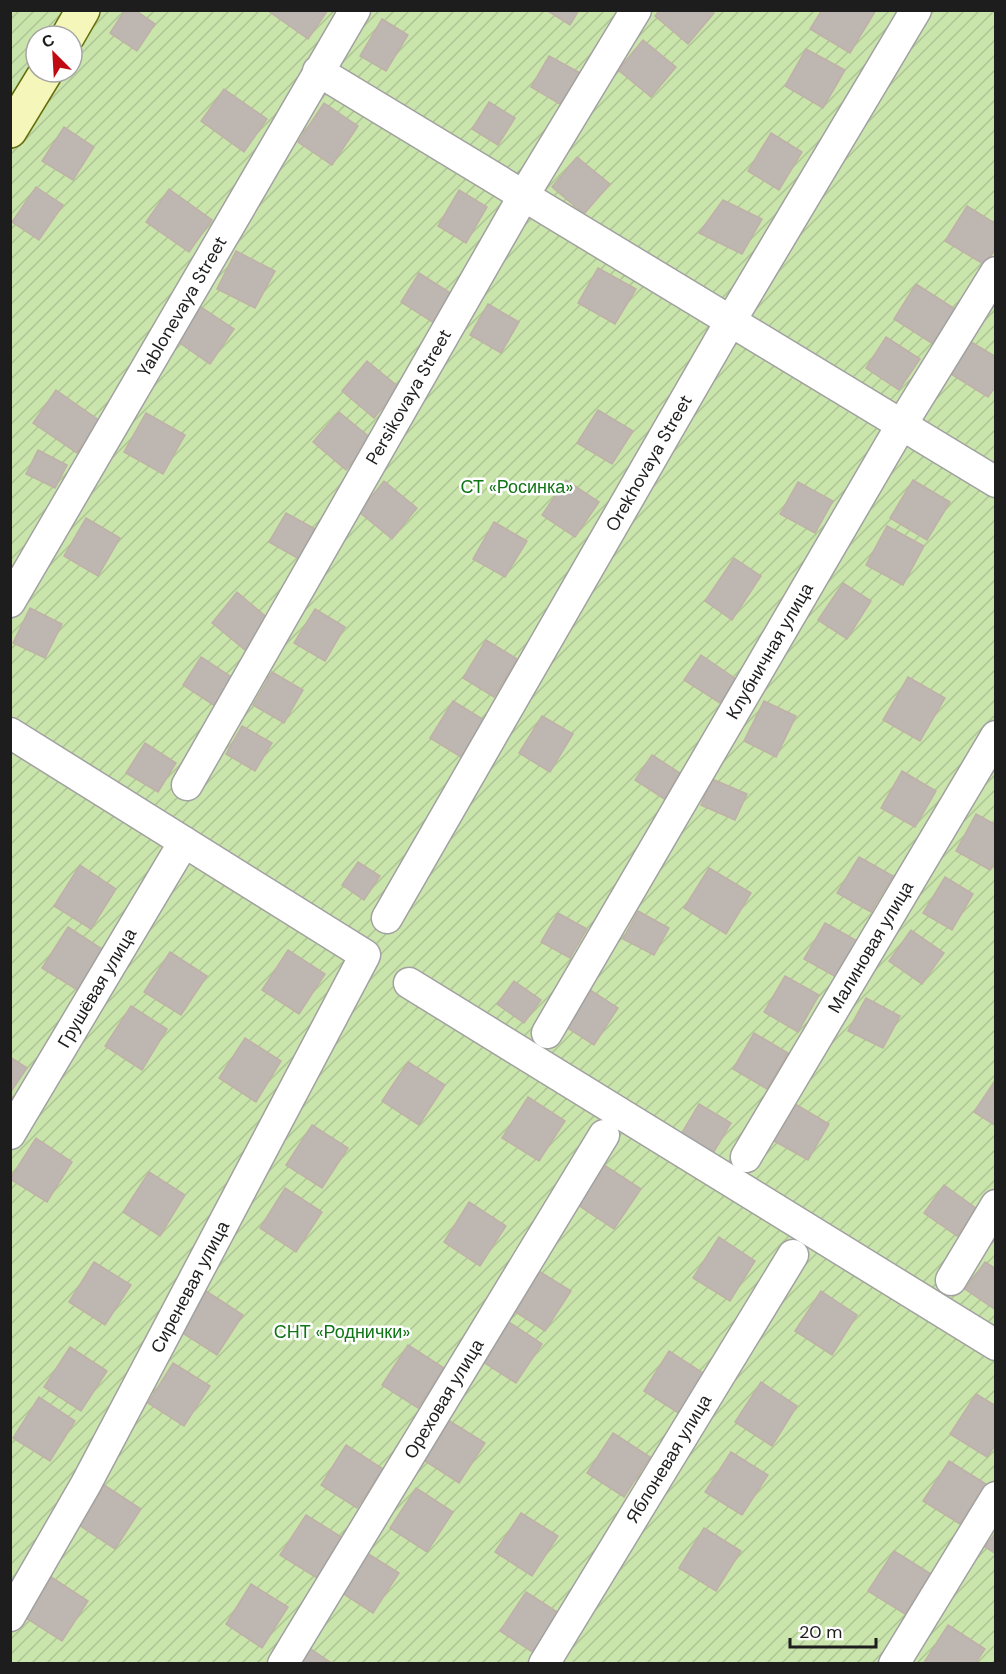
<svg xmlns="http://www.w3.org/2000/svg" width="1006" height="1674" font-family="'DM Sans',sans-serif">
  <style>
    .garden { fill: url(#garden-furrows); fill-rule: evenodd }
    .building { fill: #beb6b0; stroke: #bfb1a7; stroke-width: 1.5 }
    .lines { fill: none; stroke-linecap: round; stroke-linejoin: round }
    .street-casing { stroke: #a1a1a1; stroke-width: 33 }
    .secondary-casing { stroke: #666e0b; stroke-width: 36 }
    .street { stroke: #fff; stroke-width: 30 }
    .secondary { stroke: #f4f6ba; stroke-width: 33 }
    .labels { text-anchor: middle; stroke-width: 5; stroke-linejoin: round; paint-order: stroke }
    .street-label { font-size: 18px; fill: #1d1d1d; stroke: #fff }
    .park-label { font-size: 18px; fill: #117517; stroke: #fff }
  </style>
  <defs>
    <pattern id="garden-furrows" width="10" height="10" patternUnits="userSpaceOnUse" patternTransform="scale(1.5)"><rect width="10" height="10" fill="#cae5ac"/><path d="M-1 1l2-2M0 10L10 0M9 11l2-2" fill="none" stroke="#adc494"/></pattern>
  </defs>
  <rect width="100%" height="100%" fill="#eeeae4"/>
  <!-- garden -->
  <path class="garden" d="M11,11h984v1652l-984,1zM36,36h36v36h-36z"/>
  <!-- building -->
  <path class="building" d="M125,10h10l20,14 -18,27 -27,-18z
    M267,10h61l-20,29z
    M546,10h33l-9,15z
    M660,10h50l4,3 -26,31 -33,-28z
    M822,10h54l-26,43 -40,-24z
    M382,19l26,16 -22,36 -26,-15z
    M643,40l33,27 -25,30 -33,-27z
    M806,49l39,21 -22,38 -38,-22z
    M549,56l35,19 -19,32 -34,-20z
    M224,89l43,30 -23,33 -43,-31z
    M489,102l26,16 -17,27 -26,-16z
    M324,103l34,23 -26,39 -34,-23z
    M64,127l30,20 -21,33 -31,-19z
    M771,133l31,19 -23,38 -31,-19z
    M577,157l33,27 -26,30 -32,-27z
    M36,187l27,18 -24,35 -27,-18z
    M169,189l43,31 -23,32 -43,-30z
    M459,190l28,17 -21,36 -28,-17z
    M723,200l39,19 -20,35 -43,-21z
    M967,206l29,18v24l-11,17 -40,-24z
    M236,251l39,20 -20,37 -38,-19z
    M598,268l38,21 -21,35 -37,-21z
    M419,273l33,21 -18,29 -33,-21z
    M916,284l39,25 -22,35 -39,-25z
    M488,304l31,18 -18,31 -31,-18z
    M201,307l33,22 -24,35 -33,-23z
    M886,337l34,22 -21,31 -33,-22z
    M971,342l25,15v29l-8,11 -37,-23z
    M367,361l33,27 -26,30 -32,-27z
    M56,390l44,31 -23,32 -44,-30z
    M598,410l35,21 -21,33 -35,-21z
    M339,412l33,27 -26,31 -33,-28z
    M146,413l39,22 -22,39 -39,-22z
    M38,450l29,15 -12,23 -29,-14z
    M566,480l33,22 -24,35 -33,-22z
    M913,480l37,22 -23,38 -37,-22z
    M384,481l33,27 -25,31 -33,-27z
    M798,482l35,19 -18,32 -35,-19z
    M286,513l31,17 -18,29 -30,-17z
    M86,518l34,20 -22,38 -34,-20z
    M494,522l33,19 -22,36 -32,-18z
    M887,526l37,20 -21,39 -37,-20z
    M734,558l27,18 -29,44 -27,-19z
    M843,583l28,18 -24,38 -29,-19z
    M237,592l33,28 -25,30 -33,-27z
    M30,608l32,16 -17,34 -32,-15z
    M315,609l30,18 -20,34 -31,-18z
    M486,640l31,19 -23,38 -31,-19z
    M701,655l35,24 -16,24 -36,-23z
    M201,657l32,21 -18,28 -32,-21z
    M272,672l31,18 -19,33 -31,-18z
    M908,677l37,21 -25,43 -37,-21z
    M453,701l31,19 -23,37 -31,-19z
    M764,701l32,15 -20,41 -32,-16z
    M542,716l31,18 -23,38 -31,-19z
    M242,726l30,17 -17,28 -29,-17z
    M145,743l31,20 -18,29 -32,-19z
    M652,755l31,20 -17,25 -31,-20z
    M902,771l34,20 -21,36 -34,-19z
    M712,779l35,15 -12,26 -34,-15z
    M976,814l20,11v35l-6,10 -34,-19z
    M859,857l34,19 -22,36 -34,-19z
    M358,862l22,14 -16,24 -22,-15z
    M80,865l36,24 -25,40 -37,-23z
    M709,868l42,25 -25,41 -42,-26z
    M945,877l28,17 -21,36 -29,-17z
    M638,911l31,17 -15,27 -31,-16z
    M558,913l29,16 -17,29 -29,-16z
    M825,923l34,19 -21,36 -34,-19z
    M68,927l37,24 -26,40 -37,-23z
    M911,930l33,23 -22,31 -33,-23z
    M288,950l37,24 -26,40 -37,-24z
    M170,952l37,24 -26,39 -37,-23z
    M785,976l34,19 -21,37 -34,-20z
    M514,981l27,19 -17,23 -27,-19z
    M587,988l31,20 -24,37 -31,-20z
    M866,998l34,18 -17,32 -35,-17z
    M131,1006l36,23 -25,41 -37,-24z
    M754,1033l34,20 -21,36 -34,-20z
    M245,1038l36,23 -25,41 -37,-24z
    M10,1057l17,11 -17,25z
    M408,1062l37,23 -26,40 -37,-24z
    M996,1079v47l-22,-14z
    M528,1097l37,24 -26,40 -37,-23z
    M699,1104l32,19 -22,37 -32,-19z
    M795,1104l34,20 -21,36 -34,-19z
    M312,1125l36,23 -26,40 -36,-23z
    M36,1138l36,24 -25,40 -37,-23z
    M604,1165l37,24 -27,40 -36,-24z
    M149,1172l36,23 -25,41 -37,-24z
    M944,1185l33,24 -20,27 -33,-23z
    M285,1188l37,24 -26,40 -36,-24z
    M469,1202l37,24 -26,40 -36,-24z
    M719,1237l36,24 -25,40 -37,-23z
    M94,1262l37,23 -26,40 -36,-23z
    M985,1262l11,7v41l-31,-21z
    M534,1268l37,23 -26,40 -37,-24z
    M206,1291l37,24 -26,40 -36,-23z
    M821,1291l36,24 -25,40 -37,-24z
    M506,1320l36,24 -26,39 -36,-23z
    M408,1345l36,23 -26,40 -36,-23z
    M70,1347l37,24 -26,40 -37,-24z
    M669,1351l37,24 -26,39 -36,-23z
    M173,1363l37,23 -26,40 -36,-23z
    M761,1382l36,24 -25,40 -37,-24z
    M976,1394l20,12v38l-9,13 -37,-23z
    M39,1397l36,24 -25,40 -37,-23z
    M448,1420l37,23 -26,40 -37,-24z
    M613,1433l37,24 -26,40 -37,-24z
    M346,1445l37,24 -26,39 -36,-23z
    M731,1452l37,23 -26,40 -37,-23z
    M949,1461l37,23 -26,40 -37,-23z
    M104,1485l37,24 -26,40 -36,-24z
    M416,1488l37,24 -26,40 -37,-24z
    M521,1513l37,23 -26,40 -37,-24z
    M306,1515l37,23 -26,40 -37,-23z
    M704,1528l37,23 -25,40 -37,-23z
    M996,1532v22l-11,-7z
    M362,1550l37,23 -26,40 -37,-24z
    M894,1551l37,23 -26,40 -37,-23z
    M51,1577l37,24 -26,40 -36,-23z
    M251,1584l37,23 -26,41 -36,-24z
    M526,1592l36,23 -25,40 -37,-24z
    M948,1625l37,24 -10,15h-52z
    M302,1643l31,21h-44z"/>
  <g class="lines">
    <!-- street casing -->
    <g class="street-casing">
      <g id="street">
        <path d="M318,71l678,411"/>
        <path id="s1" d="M10,602l345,-592"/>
        <path d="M10,733l355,222 -279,529 -76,132"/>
        <path id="s2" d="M187,785l337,-590 112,-185"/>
        <path id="s3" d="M387,918l343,-596 186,-312"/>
        <path d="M409,983l587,362"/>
        <path id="s4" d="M547,1033l355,-609 94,-152"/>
        <path id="s5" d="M10,1134l174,-292"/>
        <path id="s6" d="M746,1157l250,-421"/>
        <path d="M951,1280l45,-75"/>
        <path id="s7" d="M283,1664l321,-529"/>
        <path id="s8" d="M544,1664l249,-409"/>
        <path d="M894,1664l102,-167"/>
      </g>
    </g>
    <!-- secondary casing -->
    <g class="secondary-casing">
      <path id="secondary" d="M68,36l15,-26
        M10,131l36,-59"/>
    </g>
    <!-- street -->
    <use href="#street" class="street"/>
    <!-- secondary -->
    <use href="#secondary" class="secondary"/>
  </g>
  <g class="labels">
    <!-- street labels -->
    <g class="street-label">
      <text dy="6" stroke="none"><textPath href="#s1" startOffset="342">Yablonevaya Street</textPath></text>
      <text dy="6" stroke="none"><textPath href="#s2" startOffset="447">Persikovaya Street</textPath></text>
      <text dy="6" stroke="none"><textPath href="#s3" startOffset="525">Orekhovaya Street</textPath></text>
      <text dy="6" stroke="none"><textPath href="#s4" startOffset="442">Клубничная улица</textPath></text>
      <text dy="6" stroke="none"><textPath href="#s6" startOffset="244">Малиновая улица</textPath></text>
      <text dy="6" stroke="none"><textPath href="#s5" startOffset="170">Грушёвая улица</textPath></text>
      <text transform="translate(190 1287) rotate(-62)" y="6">Сиреневая улица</text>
      <text dy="6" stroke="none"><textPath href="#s7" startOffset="310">Ореховая улица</textPath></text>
      <text dy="6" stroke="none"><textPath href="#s8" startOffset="240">Яблоневая улица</textPath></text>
    </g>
    <!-- park labels -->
    <g class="park-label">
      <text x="517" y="493">СТ «Росинка»</text>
      <text x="342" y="1338">СНТ «Роднички»</text>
    </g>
  </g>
  <!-- border -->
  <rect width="1006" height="1674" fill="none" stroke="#1d1d1d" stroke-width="24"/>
  <!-- north arrow -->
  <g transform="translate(54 54) rotate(336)"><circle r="28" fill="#ffffff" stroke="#a5a5a5" stroke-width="1.5"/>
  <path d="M0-4.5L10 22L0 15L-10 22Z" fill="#bf0b10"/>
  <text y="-9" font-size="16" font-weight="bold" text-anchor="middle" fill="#1d1d1d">С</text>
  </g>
  <!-- scale -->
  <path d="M790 1638v9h86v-9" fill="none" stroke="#1d1d1d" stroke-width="3"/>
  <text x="799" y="1638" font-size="18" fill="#1d1d1d" stroke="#ffffff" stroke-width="4.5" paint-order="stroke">20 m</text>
</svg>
